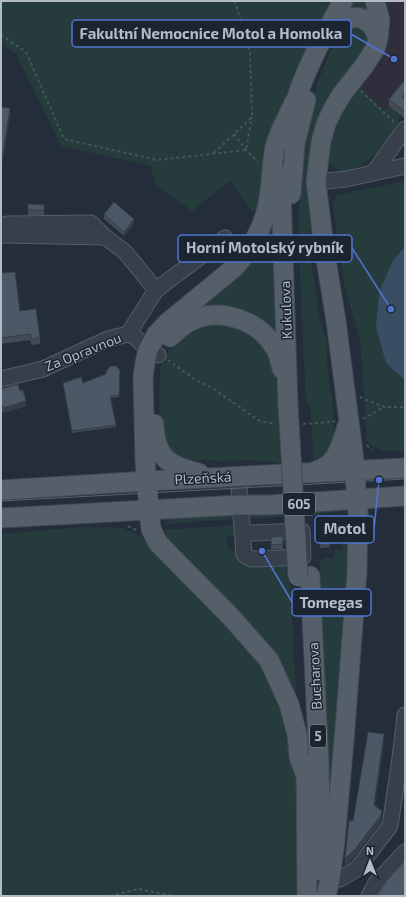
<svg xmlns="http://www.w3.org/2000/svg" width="406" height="897" font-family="'Exo 2',sans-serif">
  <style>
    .medical { fill: #302e3c }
    .green { fill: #263b3c }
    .water { fill: #394d63 }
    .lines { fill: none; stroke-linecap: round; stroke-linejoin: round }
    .minor-casing { stroke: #555e68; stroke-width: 17 }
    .major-casing { stroke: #404953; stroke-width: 21 }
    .path { stroke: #435758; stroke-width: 2; stroke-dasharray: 3 3; stroke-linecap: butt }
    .minor { stroke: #37404a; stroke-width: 15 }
    .major { stroke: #555f6a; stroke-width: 19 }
    .tram { stroke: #596471; stroke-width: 1 }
    .major-bridge-casing { stroke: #404953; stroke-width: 21; stroke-linecap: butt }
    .major-bridge { stroke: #555f6a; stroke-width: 19 }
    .wall { fill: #414c57 }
    .shaded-wall { fill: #353e47 }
    .building { fill: #4c5865; stroke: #353e47 }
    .labels { text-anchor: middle; stroke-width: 3; stroke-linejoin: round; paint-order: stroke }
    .shield { fill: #1c252f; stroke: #858e99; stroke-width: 1 }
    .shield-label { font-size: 13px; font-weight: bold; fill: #b2bbc6 }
    .street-label { font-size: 14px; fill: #b2bbc6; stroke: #1c252f }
    .leader { fill: none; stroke: #5174d2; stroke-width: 1.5 }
    .callout-dot { fill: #5174d2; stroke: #1c252f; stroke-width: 1.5 }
    .callout { fill: #1c252f; stroke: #5174d2; stroke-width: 1.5 }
    .callout-label { font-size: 15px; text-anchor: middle; font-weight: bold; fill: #b2bbc6 }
  </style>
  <rect width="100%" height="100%" fill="#232e3a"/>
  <!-- medical -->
  <path class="medical" d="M387,1h18v118l-15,-13 -5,5 -25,-23 20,-24 8,-19 3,-25z"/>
  <!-- green -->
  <path class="green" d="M1,1h331l-20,35 -35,81 -14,90 -11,5 -22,-31 -38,30 -37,-26 -4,-19 -90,-20 -45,-92 -15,-11z
    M352,1h17l3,13 -25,-5z
    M347,24l21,6v13l-27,41 -26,143 -5,19v9l10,66 6,17 2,35 4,24 3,45 -12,15 -9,4 -4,-57h-4l-8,-171 1,-44 6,-61 13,-47 18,-43z
    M360,88l25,23 4,-5 11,9c-2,6 -4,14 -8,20 -5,7 -12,14 -18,20 -10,10 -37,25 -45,7 -4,-8 12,-48 18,-57 3,-6 8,-12 13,-17z
    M405,181v66l-12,13 -7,103 19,17v71c-16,1 -28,2 -38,-11l-7,-101 -15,-50 -12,-84 4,-10z
    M276,203l7,144 -14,-17 -78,-18z
    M222,321l32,12 21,30 5,42 -2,1 2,57 -28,-3 -31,1 -32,-2 -18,-6 -3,3 -9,-33 1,-50 2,-12 9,-15 13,-14z
    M355,509l-34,5 -73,5 3,-5z
    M230,514l4,5 -69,5 10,-8z
    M354,515l-24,317 -14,-256 5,-1 -2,-14 5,-3h8l2,-2 1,-6h7l-1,-26 -23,2 -1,-7z
    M235,525l1,11 -9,1 1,12 9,2 1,9 3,3 31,1 14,-2 1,16h3l6,115 -2,1 -127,-153 -2,-11z
    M81,527l42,1 23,11 4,9 74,75 37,42 19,43 8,28 9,42 1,118h-297v-362z"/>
  <!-- water -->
  <path class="water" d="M405,247v133l-19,-17 -10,-36 3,-35 14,-32z"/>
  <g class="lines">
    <!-- minor casing -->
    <g class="minor-casing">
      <path id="minor" d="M374,172l31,-43
        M316,182l30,-3 59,-13
        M1,226l6,-2 84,-1 14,14
        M1,235l104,2 20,15 31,38
        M128,334l28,-44 69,-52
        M1,379l42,-10 65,-30 20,-5 7,3 13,13 10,5
        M238,476c2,26 4,52 6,78l3,3 5,2 51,-2 -1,-26 -51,2 -9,-3
        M330,880l10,-1 17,-10 33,-43 10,-68 5,-43
        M369,896l7,-13 29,-31"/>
    </g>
    <!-- major casing -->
    <g class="major-casing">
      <path id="major" d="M334,36c6,-11 14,-23 29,-17 4,2 8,5 10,8 2,4 4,8 5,12
        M295,101c-7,15 -16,30 -20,46 -4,20 -3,41 -8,61 -5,23 -17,42 -32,59l-68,56 -11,12 -8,15 -3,13 -2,14 2,83 4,50 2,19 7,14 73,74 38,43 20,44 8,30 2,23 7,19
        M292,114c10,-40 31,-77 51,-113
        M282,176l-1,14 7,215
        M291,194l4,-50 11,-44
        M170,337c6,-5 12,-12 19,-15 30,-16 70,-2 86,26 4,6 5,14 7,21
        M154,424c1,33 14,42 45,49
        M313,472c24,-6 28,-26 34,-46
        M1,490l146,-9 258,-13
        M1,518l239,-13h29l136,-9
        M310,576l9,188 2,107
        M306,764l1,132
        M326,896l4,-16 5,-39 9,-100 13,-169 1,-60 -5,-60 -17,-131 -12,-74 -8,-65 5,-40 5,-18 7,-15 9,-15 22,-28 11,-17 3,-10 2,-19 -5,-19"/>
    </g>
    <!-- path -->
    <path class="path" d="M1,35l25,17 38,87 93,21 89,-10 6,-33
      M361,91l33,31
      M234,134l12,16 12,12
      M214,153l38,-36 -2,-64 -15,-52
      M168,360l26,19 20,10 44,31 10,3h7
      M360,397l24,10h21
      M363,419l21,-12
      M303,424l16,-1 16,-2
      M367,445l5,5
      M128,526l8,4
      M1,712h1
      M110,896l28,-7 36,7"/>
    <!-- minor -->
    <use href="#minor" class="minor"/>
    <!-- major -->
    <use href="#major" class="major"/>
    <!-- tram -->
    <path class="tram" d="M1,501l404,-22"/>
    <!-- major-bridge casing -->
    <g class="major-bridge-casing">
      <path id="major-bridge" d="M288,405l10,172"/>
    </g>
    <!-- major-bridge -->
    <use href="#major-bridge" class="major-bridge"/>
  </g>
  <!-- wall -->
  <path class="wall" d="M405,80l-1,38 -15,-12v-7z
    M28,204l16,1v10h-16z
    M104,214l30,10 -10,12 -20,-17z
    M1,273l19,38 20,27v6l-8,1 -2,-5 -29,4z
    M120,370l-1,27 -9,1 6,29 -44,6 -9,-50h20l23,-9z
    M1,389l25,17 -23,7 -2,-5z
    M329,535l1,12 -10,1v-12z
    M283,536v13h-12v-12z"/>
  <!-- shaded-wall -->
  <path class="shaded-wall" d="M405,93v7l-3,-3z
    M10,108v9l-9,56v-8z
    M134,219v5l-10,12v-4z
    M26,401v5l-23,7v-5z
    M384,734v8l-10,71v-8z
    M382,811l-1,11 -25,33 -7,8 -4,3v-8z"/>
  <!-- building -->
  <path class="building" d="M405,80v13l-3,4 3,3v10l-1,1 -15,-12z
    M1,107l9,1 -9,57z
    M114,202l20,17 -10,13 -20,-18z
    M28,204l16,1v5h-16z
    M15,272l5,39 16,-2 4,29 -8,1 -2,-5 -29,4v-65z
    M111,366h5l4,4 -1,25 -9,1 6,29 -44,6 -9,-48 18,-6 2,6 23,-9 1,-4z
    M18,384l2,7 3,-1 3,11 -23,7 -2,-5v-14z
    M329,535l1,10h-10v-9z
    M283,536v8l-12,1v-8z
    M368,732l16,2 -10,71 8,6 -1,4 -25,33 -7,7 -4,3 4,-37h4z
    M405,860v36h-29l11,-16z"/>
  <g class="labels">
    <!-- shield labels -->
    <g class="shield">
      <rect x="283" y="493" width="32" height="22" rx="3"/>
      <rect x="310" y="725" width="16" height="22" rx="3"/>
    </g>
    <g class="shield-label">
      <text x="299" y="509">605</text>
      <text x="318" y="741">5</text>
    </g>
    <!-- street labels -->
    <g class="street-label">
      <text transform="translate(286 310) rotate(-92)" y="5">Kukulova</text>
      <text transform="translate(83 352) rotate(-22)" y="5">Za Opravnou</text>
      <text transform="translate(203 478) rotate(-3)" y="5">Plzeňská</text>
      <text transform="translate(315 676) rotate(-93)" y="5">Bucharova</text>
    </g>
  </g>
  <!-- callouts -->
  <path class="leader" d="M394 59L351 34M391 309L352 248M379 480L374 529M262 551L292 602"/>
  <g class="callout-dot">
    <circle cx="394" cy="59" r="4"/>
    <circle cx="391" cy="309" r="4"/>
    <circle cx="379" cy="480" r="4"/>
    <circle cx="262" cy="551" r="4"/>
  </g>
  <g class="callout">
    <rect x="72" y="20" width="279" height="27" rx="4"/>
    <rect x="178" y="235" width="174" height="27" rx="4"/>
    <rect x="315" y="516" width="59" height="27" rx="4"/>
    <rect x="292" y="589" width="79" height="27" rx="4"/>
  </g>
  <g class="callout-label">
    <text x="211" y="39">Fakultní Nemocnice Motol a Homolka</text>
    <text x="265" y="253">Horní Motolský rybník</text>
    <text x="345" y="534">Motol</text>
    <text x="331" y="608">Tomegas</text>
  </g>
  <!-- border -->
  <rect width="406" height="897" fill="none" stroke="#b2bbc6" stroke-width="4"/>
  <!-- north arrow -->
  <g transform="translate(370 861)" stroke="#1c252f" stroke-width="3" paint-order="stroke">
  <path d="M0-3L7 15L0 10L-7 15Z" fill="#b2bbc6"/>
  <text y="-6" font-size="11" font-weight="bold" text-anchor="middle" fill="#b2bbc6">N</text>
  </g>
</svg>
